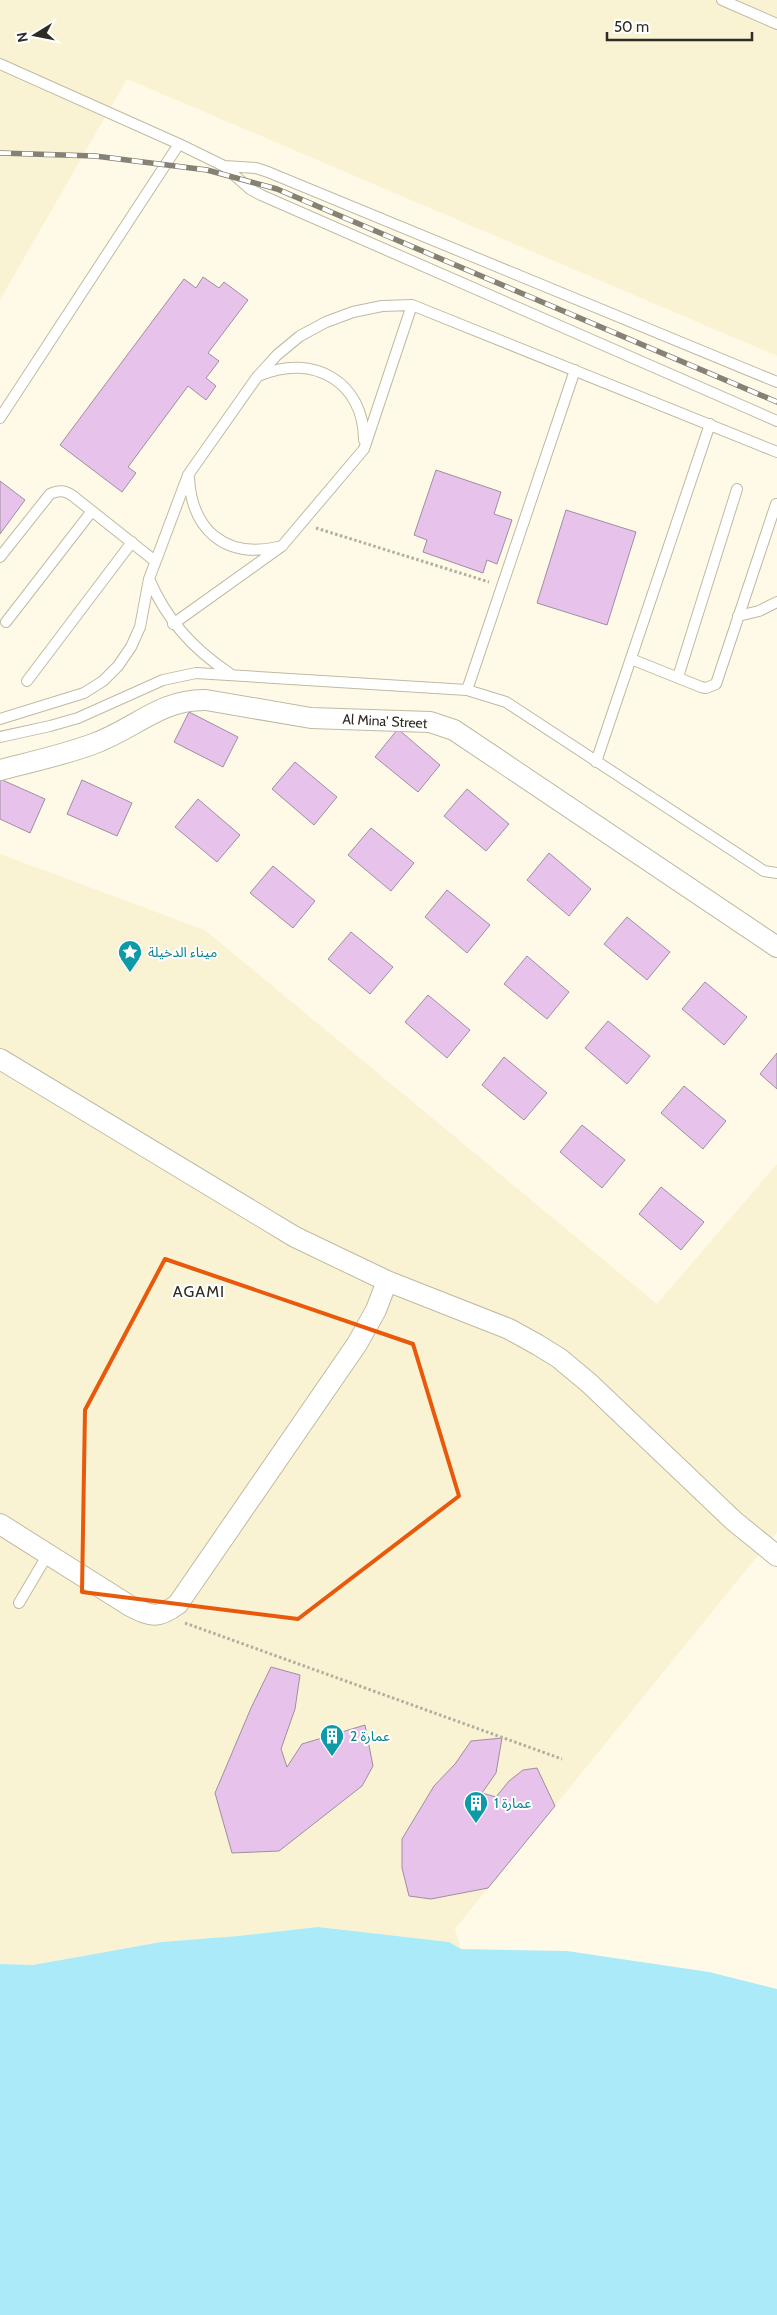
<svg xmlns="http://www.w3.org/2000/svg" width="777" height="2315" font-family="Cabin,'Noto Sans Arabic',sans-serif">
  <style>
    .built { fill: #faf3d3 }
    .water { fill: #abeaf9 }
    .building { fill: #e7c3eb; stroke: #9e8ea0 }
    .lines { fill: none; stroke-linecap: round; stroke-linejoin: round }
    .lane-casing { stroke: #bfbaa2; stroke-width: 12 }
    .street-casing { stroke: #bfbaa2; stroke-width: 22 }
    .path { stroke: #b2ae9f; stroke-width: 3; stroke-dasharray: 2.5 2.5; stroke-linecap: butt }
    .lane { stroke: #fff; stroke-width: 10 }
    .street { stroke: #fff; stroke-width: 20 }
    .rail-casing { stroke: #858275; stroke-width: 5.5 }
    .rail { stroke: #fff; stroke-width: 4; stroke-dasharray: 11; stroke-linecap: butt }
    .marked { fill: none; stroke: #e8590c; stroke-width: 4; stroke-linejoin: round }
    .labels { text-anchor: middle; stroke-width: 4; stroke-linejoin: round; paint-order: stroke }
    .street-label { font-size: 14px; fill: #2e2c23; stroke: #fff }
    .culture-label { font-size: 14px; fill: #0d838f; stroke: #fff; text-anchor: start }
    .quarter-label { font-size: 16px; letter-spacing: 1px; fill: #2e2c23; stroke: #fff }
  </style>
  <rect width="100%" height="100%" fill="#fffae7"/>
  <!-- built -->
  <path class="built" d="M0,0h777v356l-650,-277 -127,221z
    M0,854l205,76 452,374 120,-140v368l-322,397 6,20 -12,-7 -131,-15 -80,9 -77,6 -128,23 -33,-1z"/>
  <!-- water -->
  <path class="water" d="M318,1927l131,15 12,7 106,2 142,21 68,17v326h-777v-351l33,1 128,-23 77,-6z"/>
  <!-- building -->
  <path class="building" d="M203,277l16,11 5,-6 24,18 -40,53 11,8 -13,17 10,8 -10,14 -18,-14 -60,81 8,6 -14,19 -62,-47 124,-166 12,9z
    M436,470l65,22 -7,22 18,6 -15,44 -10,-4 -4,13 -60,-21 4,-12 -13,-5z
    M0,481l25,19 -25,34z
    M566,510l70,22 -29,93 -70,-22z
    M189,712l49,25 -15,30 -49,-25z
    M398,729l42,36 -22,27 -43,-35z
    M295,762l42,35 -23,28 -42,-36z
    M0,779l45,20 -15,34 -30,-14z
    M82,780l50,23 -15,33 -50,-22z
    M467,789l42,35 -23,27 -42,-35z
    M198,799l42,36 -23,27 -42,-35z
    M371,828l43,35 -23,28 -43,-36z
    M549,853l42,36 -22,27 -42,-36z
    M273,866l42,35 -22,27 -43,-35z
    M447,890l43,35 -23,28 -42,-36z
    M627,917l43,35 -23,28 -43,-36z
    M351,932l42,35 -23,27 -42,-35z
    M527,956l42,36 -22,27 -43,-35z
    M705,982l42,35 -23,28 -42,-36z
    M428,995l42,35 -23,28 -42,-36z
    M608,1021l42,35 -23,28 -42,-36z
    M777,1053v36l-17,-15z
    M504,1057l43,36 -23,27 -42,-35z
    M684,1086l42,35 -23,28 -42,-36z
    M582,1125l43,35 -23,28 -42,-36z
    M661,1187l43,35 -23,28 -42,-36z
    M271,1667l29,8 -5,34 -14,40 6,18 15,-23 63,-19 8,41 -11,20 -83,65 -47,2 -17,-60 36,-85z
    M502,1738l-6,35 -14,20 14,4 13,-16 14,-11 14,-2 18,38 -67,82 -57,11 -22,-3 -7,-28v-29l32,-53 21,-22 16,-23z"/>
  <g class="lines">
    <!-- lane casing -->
    <g class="lane-casing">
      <path id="lane" d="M722,0l55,24
        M0,64l179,80 45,22 26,23 11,6 516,226
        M224,166l32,2 12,4 509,210
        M261,375c52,-22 103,7 103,65
        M0,418l179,-274
        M189,478c3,52 36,81 89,69
        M0,557l50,-63c9,-4 15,-4 23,2l82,65
        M149,579c18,41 43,69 80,94
        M738,616l21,-5 18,-9
        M6,622l86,-111
        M173,624l109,-78 82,-97 48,-144
        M631,659l70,28 5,1 10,-4 60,-180
        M678,677l59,-188
        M27,681l105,-139
        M467,690l108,-320
        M0,719l84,-26 19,-12 15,-15 13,-19 9,-20 9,-48 39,-104 69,-98 20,-22 23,-19 26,-14 27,-10 29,-6 30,-1 365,147
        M0,737l50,-11 28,-8 85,-38 33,-7 271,17 39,12 258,169 13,2
        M596,762l114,-338
        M19,1603l29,-49"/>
    </g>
    <!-- street casing -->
    <g class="street-casing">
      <path id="street" d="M0,770c31,-8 63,-15 93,-26 42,-15 67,-45 113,-44l105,18 119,4 24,8 323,217
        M0,1059l295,178 92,44 122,48 29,16 21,13 30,25 145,138 43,35
        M0,1524l130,82c22,11 28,13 48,-2l179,-260 19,-34 11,-29"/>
    </g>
    <!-- path -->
    <path class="path" d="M316,528l173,54
      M185,1623l377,136"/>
    <!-- lane -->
    <use href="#lane" class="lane"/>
    <!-- street -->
    <use href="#street" class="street"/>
    <!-- rail casing -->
    <g class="rail-casing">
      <path id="rail" d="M0,153l95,3 112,14 70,19 500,213"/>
    </g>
    <!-- rail -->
    <use href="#rail" class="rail"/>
  </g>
  <!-- marked area -->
  <path class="marked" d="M165,1259l248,85 46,152 -161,123 -216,-27 3,-182z"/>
  <!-- icons -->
  <defs>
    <g id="sight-pin" transform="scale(1.25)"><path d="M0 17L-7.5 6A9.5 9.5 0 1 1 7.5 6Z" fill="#0f9aa8" stroke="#fff"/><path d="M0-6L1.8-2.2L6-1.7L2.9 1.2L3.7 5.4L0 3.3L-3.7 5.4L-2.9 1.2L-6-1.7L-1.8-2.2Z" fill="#fff"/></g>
    <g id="building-pin" transform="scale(1.25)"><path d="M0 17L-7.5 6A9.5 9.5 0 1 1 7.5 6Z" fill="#0f9aa8" stroke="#fff"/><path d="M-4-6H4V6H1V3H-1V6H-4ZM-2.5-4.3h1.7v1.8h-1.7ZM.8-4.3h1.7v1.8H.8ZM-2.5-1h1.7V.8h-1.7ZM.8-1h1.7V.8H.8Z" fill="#fff"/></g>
  </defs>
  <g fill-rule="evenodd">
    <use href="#sight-pin" x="130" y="952"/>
    <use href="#building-pin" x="332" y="1736"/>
    <use href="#building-pin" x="476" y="1803"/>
  </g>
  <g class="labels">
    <!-- street labels -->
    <g class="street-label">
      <text transform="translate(385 721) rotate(3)" y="5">Al Mina' Street</text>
    </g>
    <!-- culture labels -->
    <g class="culture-label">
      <text x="148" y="957">ميناء الدخيلة</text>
      <text x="350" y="1741">عمارة 2</text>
      <text x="494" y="1808">عمارة 1</text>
    </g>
    <!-- quarter labels -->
    <g class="quarter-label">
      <text x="199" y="1297">AGAMI</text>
    </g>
  </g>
  <!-- north arrow -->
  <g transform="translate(35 35) rotate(260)" stroke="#ffffff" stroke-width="4" paint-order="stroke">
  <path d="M0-4L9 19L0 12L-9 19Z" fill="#2e2c23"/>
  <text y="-8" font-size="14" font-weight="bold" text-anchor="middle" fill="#2e2c23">N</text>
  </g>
  <!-- scale -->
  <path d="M607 32v8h145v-8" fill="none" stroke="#2e2c23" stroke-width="2.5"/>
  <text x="614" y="32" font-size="15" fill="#2e2c23" stroke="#ffffff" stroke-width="4" paint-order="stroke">50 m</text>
</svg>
